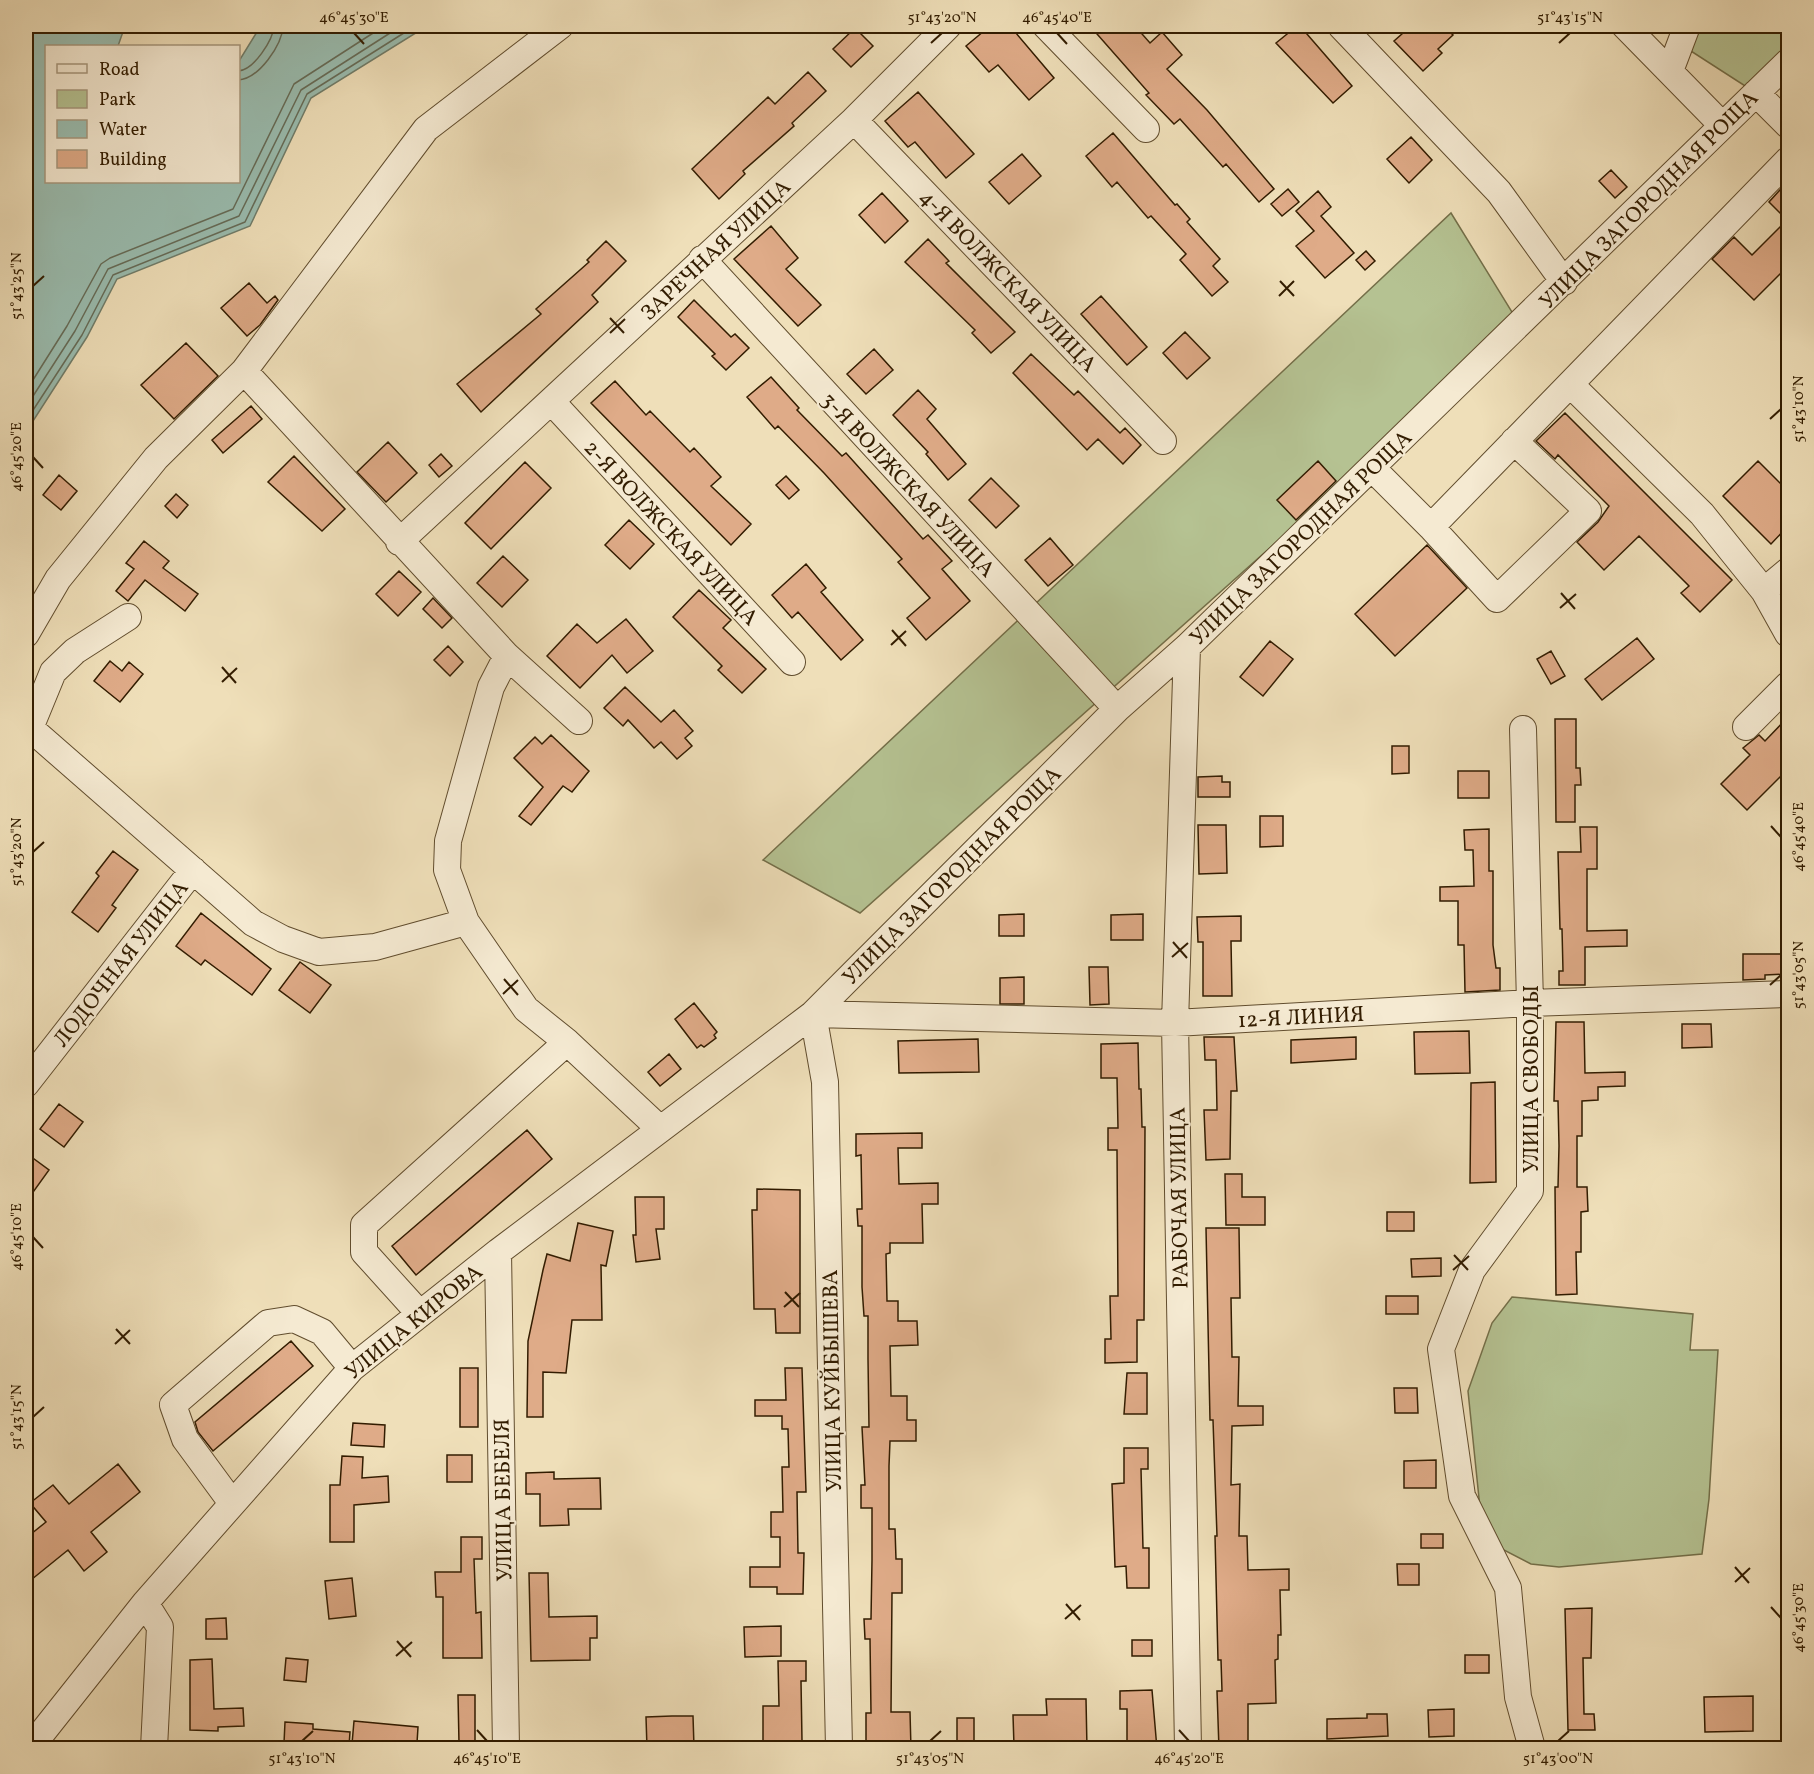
<svg xmlns="http://www.w3.org/2000/svg" width="1814" height="1774" font-family="Vollkorn,serif">
  <style>
    .green { fill: #b5c292; stroke: #746f49; stroke-width: 1.5 }
    .water { fill: #9abdb0; stroke: #707d6a; stroke-width: 1.5 }
    .lines { fill: none; stroke-linecap: round; stroke-linejoin: round }
    .shore { stroke: #666c58; stroke-width: 1.5 }
    .building { fill: #dfab88; stroke: #321c00; stroke-width: 1.5 }
    .minor-casing { stroke: #614d2e; stroke-width: 28 }
    .minor { stroke: #f5ead2; stroke-width: 26 }
    .ticks { fill: none; stroke: #321c00; stroke-width: 2 }
    .labels { text-anchor: middle; stroke-width: 4.5; stroke-linejoin: round; paint-order: stroke }
    .street-label { font-size: 22px; fill: #321c00; stroke: #f5ead2 }
    .neatline { fill: none; stroke: #321c00; stroke-width: 2 }
    .ticks-label { font-size: 15px; text-anchor: middle; fill: #321c00 }
  </style>
  <rect width="100%" height="100%" fill="#efdfb9"/>
  <filter id="stains"><feTurbulence type="fractalNoise" baseFrequency=".00333" numOctaves="4"/><feColorMatrix values="0 0 0 0 .2 0 0 0 0 .09 0 0 0 0 .02 0 0 0 .5 -.17"/></filter>
  <radialGradient id="worn" r=".72"><stop offset=".6" stop-color="#630" stop-opacity="0"/><stop offset="1" stop-color="#630" stop-opacity=".3"/></radialGradient>
  <!-- green -->
  <path class="green" d="M1694,26h94v36l-32,31 -76,-49z
    M1451,213l69,112 -660,588 -97,-53z
    M1512,1297l181,17 -3,36h28l-9,149 -7,55 -143,13 -28,-3 -33,-17 -18,-39 -12,-117 24,-68z"/>
  <!-- water -->
  <path class="water" d="M26,26h99l-7,20h-72v136h192l1,-121 21,-34 167,-1 -116,72 -61,128 -133,53 -30,58 -61,95z"/>
  <g class="lines">
    <!-- shore -->
    <path class="shore" d="M238,71c16,-1 35,-31 36,-45
      M238,80c21,-1 44,-35 45,-54
      M26,391l41,-65 34,-62 9,-6 123,-49 61,-125 90,-58
      M26,407l49,-76 33,-62 131,-53 62,-126 100,-64
      M26,421l56,-86 31,-60 132,-53 62,-128 108,-68"/>
  </g>
  <!-- building -->
  <path class="building" d="M990,26h20l44,52 -25,22 -31,-35 -9,7 -23,-26z
    M1090,26h45l15,17 12,-11 20,23 -15,14 40,41 67,79 -15,13 -33,-38 -3,3 -43,-48 -6,5 -28,-29 3,-2z
    M1297,26h3l52,60 -19,17 -57,-60z
    M1411,26h33l9,9 -15,14 4,4 -19,18 -29,-30z
    M855,28l18,18 -22,21 -18,-18z
    M808,72l18,19 -34,32 2,3 -51,45 2,3 -26,25 -27,-30 76,-72 7,7z
    M918,92l56,62 -28,24 -31,-36 -7,5 -23,-26z
    M1113,133l62,72 2,-1 13,15 -3,3 33,37 -7,7 15,16 -16,14 -32,-36 6,-6 -35,-38 -3,2 -31,-36 -5,5 -26,-31z
    M1411,137l21,23 -23,23 -22,-24z
    M1022,154l19,22 -32,28 -20,-22z
    M1611,170l16,17 -12,11 -16,-17z
    M1788,181v85l-34,34 -42,-41 22,-22 18,18 35,-35 -18,-18z
    M1288,189l11,13 -17,14 -11,-12z
    M1318,191l13,16 -10,9 33,37 -29,25 -29,-32 18,-15 -18,-20z
    M882,193l26,28 -23,22 -26,-28z
    M771,226l27,32 -12,11 35,36 -23,21 -64,-67z
    M928,239l21,22 -3,2 69,69 -24,21 -19,-20 3,-3 -70,-68z
    M606,241l20,20 -34,34 6,7 -117,110 -24,-28 84,-70 -5,-5 53,-47 -2,-2z
    M1366,251l9,10 -10,9 -9,-10z
    M249,283l18,20 8,-7 3,4 -18,25 -13,11 -26,-28z
    M1101,296l46,51 -20,18 -46,-51z
    M694,300l37,37 4,-3 14,14 -23,22 -14,-14 3,-2 -37,-37z
    M1185,332l25,26 -23,21 -24,-26z
    M186,343l32,33 -44,43 -33,-34z
    M874,349l19,21 -27,24 -19,-20z
    M1031,354l43,41 4,-4 42,42 5,-5 16,17 -18,19 -25,-25 -11,11 -74,-77z
    M771,377l28,31 -2,2 45,46 4,-3 77,86 5,-4 24,26 -10,8 28,32 -44,39 -19,-22 23,-20 -32,-36 4,-3 -78,-86 -46,-47 -3,3 -28,-32z
    M615,381l31,34 4,-4 40,41 4,-4 27,29 -10,9 40,38 -20,21 -140,-142z
    M918,390l18,19 -9,10 39,45 -18,16 -22,-26 2,-2 -35,-37z
    M251,406l11,13 -39,34 -11,-13z
    M1565,413l167,167 -32,32 -19,-19 8,-7 -50,-50 -35,34 -27,-28 21,-20 11,-16 -51,-51 -3,4 -19,-18z
    M388,442l29,31 -31,29 -29,-30z
    M441,454l11,12 -13,11 -10,-12z
    M294,456l51,53 -23,22 -54,-49z
    M1318,461l18,20 -40,39 -19,-20z
    M1758,461l30,30v35l-17,18 -48,-48z
    M525,462l26,26 -60,61 -26,-26z
    M59,475l18,16 -16,19 -18,-15z
    M786,476l13,14 -10,9 -13,-14z
    M991,478l28,28 -23,22 -27,-28z
    M176,494l12,11 -11,13 -12,-12z
    M629,520l25,24 -24,25 -25,-24z
    M1050,538l23,27 -25,21 -23,-26z
    M144,541l25,20 -6,7 35,26 -13,17 -40,-31 -17,21 -12,-10 18,-22 -8,-6z
    M1427,545l40,43 -72,68 -40,-42z
    M503,556l25,24 -26,27 -25,-24z
    M806,564l20,24 -5,4 42,48 -22,20 -43,-48 -6,6 -20,-23z
    M399,571l22,21 -23,24 -22,-22z
    M699,590l32,30 -8,8 43,41 -24,24 -24,-23 4,-4 -49,-49z
    M433,598l19,20 -10,10 -19,-19z
    M626,619l27,32 -26,22 -15,-18 -32,33 -33,-32 30,-32 20,19z
    M1637,638l17,21 -52,41 -17,-21z
    M1270,641l23,18 -30,37 -23,-19z
    M448,646l15,16 -13,14 -16,-16z
    M1551,651l14,25 -14,8 -14,-25z
    M110,661l12,10 7,-9 14,12 -23,28 -26,-21z
    M625,687l36,35 13,-12 19,21 -8,7 7,8 -15,13 -16,-17 -7,6 -26,-28 -5,6 -19,-18z
    M1788,717v52l-41,41 -26,-26 29,-29 -7,-7 16,-13 6,6z
    M1555,719h21v49h4l1,17h-6v37h-19z
    M551,735l38,36 -17,21 -9,-6 -32,39 -12,-9 24,-29 -29,-29 21,-21 7,7z
    M1392,746h17v27l-17,1z
    M1458,771h31v27h-31z
    M1222,776v6h8v15h-32v-20z
    M1260,816h23v30l-23,1z
    M1198,825h28l1,48 -28,1z
    M1580,827h17v42h-10v62l40,-1v16l-42,1v38h-26v-14h4l-1,-42h-2l-2,-77h23z
    M1489,829v42h4v74l3,23h4v22l-35,2 -1,-47h-6v-44h-18v-14l34,-1 -1,-36h-8l-1,-20z
    M113,851l25,19 -26,35 4,3 -18,24 -26,-20 27,-36 -3,-3z
    M201,913l70,56 -19,26 -47,-35 -4,5 -25,-19z
    M1024,914v22h-25v-21z
    M1143,914v26h-32v-25z
    M1241,916v25h-10l1,55h-29v-54h-5l-1,-25z
    M1743,954h45v20l-23,1v4l-22,1z
    M300,962l31,23 -21,28 -31,-23z
    M1089,967h19l1,37 -19,1z
    M1024,977v27h-24v-26z
    M694,1003l23,29 -3,3 2,3 -12,9 -3,-2 -4,3 -22,-29z
    M1556,1022h28l1,51 40,-1v14l-27,1v13l-16,1v35h-5v51h10l1,24 -7,1v40h-5l1,42 -21,1 -1,-108h3l1,-41 -1,-45h-4z
    M1682,1024h29l1,23 -30,1z
    M1469,1031l1,42 -55,1 -1,-42z
    M1204,1037h30l3,54h-6l-1,68 -24,1 -2,-50h13l-1,-50h-11z
    M1356,1037v22l-65,4v-23z
    M978,1039l1,33 -80,1 -1,-32z
    M1138,1043l1,46h2l1,38h3l-1,193h-7v42l-32,1v-24h6l-1,-43h8l-1,-146h-9v-22h10l-1,-50h-16v-34z
    M669,1054l12,15 -21,17 -12,-14z
    M1495,1082l1,100 -26,1 1,-100z
    M59,1104l24,18 -19,25 -24,-18z
    M527,1130l25,29 -136,116 -24,-29z
    M922,1133v15h-24l1,36 39,-1v21h-16l1,39h-33v10l-4,1 1,47h11v20h19l1,24 -28,1 1,50h16v24h9v21h-26l-1,25v63h6l1,30h6v34h-10l-1,119h19l1,37h-45v-36h5l-1,-74h-5l-1,-20h7l1,-59v-52h-11v-23h4l-3,-58h7l-1,-68v-43h-4l-2,-29v-61h-4l-1,-17h5l-1,-54 -5,1v-22z
    M26,1153l23,17 -23,32z
    M1225,1174h17v23h23v28h-39z
    M757,1189l43,1v143h-24l-1,-24h-21l-2,-99h5z
    M635,1197h29v32h-8l4,30 -24,3 -3,-27h3z
    M1387,1212h27v19h-27z
    M578,1223l35,8 -7,35 -5,-1 1,55h-30l-6,53 -23,-1v45h-16l1,-76 15,-71 4,-16 23,7z
    M1206,1228h33l1,70h-9l1,59h7l-1,49h25v19l-31,1 -1,59 9,-1 -1,52h8l1,34 41,-1v21h-9l1,45h-3v24l-3,1 1,43 -28,1v44l-29,1 -2,-58h5l-1,-31h-3l-3,-124h2l-4,-116h-3z
    M1441,1258v18l-29,1 -1,-18z
    M1386,1296h32v18h-32z
    M291,1341l22,25 -100,85 -15,-19 -3,-10z
    M460,1368h18v59h-18z
    M785,1368h17l4,124h-9l1,61h6l-1,41h-26v-7h-27v-20h30v-30h-9v-25h12l-1,-45h7l-1,-38h-6v-13h-27v-16h31z
    M1127,1373h20v41h-23z
    M1394,1388h23l1,25h-23z
    M353,1423l32,2 -1,22 -33,-2z
    M1124,1448h24v21h-7l2,79h6v40h-22l-1,-22 -11,1 -3,-83 12,-1z
    M447,1455h25v27h-25z
    M342,1456l21,1 -1,21 26,-2 1,26 -35,3v37h-24v-57h10z
    M1436,1460v28h-32v-27z
    M118,1464l22,28 -49,40 16,20 -23,19 -16,-21 -42,34v-46l20,-16 -16,-19 23,-18 16,19z
    M554,1472v7l46,-1 1,31h-33l1,16 -29,1v-32h-14v-21z
    M1421,1534h22v14h-22z
    M461,1537h21v22h-8l2,54 5,-1 1,46h-39v-61h-7l-1,-25h26z
    M1397,1564h22v21h-21z
    M529,1573h19l1,44 48,-1v22h-7v22l-59,1z
    M352,1578l4,38 -27,3 -4,-38z
    M1592,1608l-1,50h-8l1,56h10l1,16h-27l-3,-121z
    M226,1618l1,21h-21v-20z
    M781,1626v30l-36,1 -1,-30z
    M1132,1640h20v16h-20z
    M1465,1655h24v18h-24z
    M286,1658l22,2 -2,22 -22,-2z
    M212,1659l2,50 29,-1 1,18 -26,1v4l-28,-1v-70z
    M778,1661h28v20h-5l1,60 -39,1v-36h16z
    M1152,1690l5,59h-30v-40h-7v-18z
    M458,1695h17v48h-16z
    M1753,1696v35l-48,1 -1,-35z
    M1046,1699h40l1,50 -73,-3 -1,-31h34z
    M1454,1709v27l-25,1 -1,-27z
    M1367,1714h20l1,22 -61,3v-20l40,-1z
    M672,1716h21l1,31 -47,1 -1,-31z
    M957,1718h17v26h-17z
    M354,1721l64,6 -1,16 -65,1z
    M285,1722l28,2v5l37,3 -1,14 -65,-3z"/>
  <g class="lines">
    <!-- minor casing -->
    <g class="minor-casing">
      <path id="minor" d="M560,26l-134,103 -182,242 263,285 72,65
        M1046,26l100,103
        M1341,26l158,166 65,90
        M1625,26l97,99
        M1670,71l17,-45
        M1756,93l32,32
        M854,120l309,321
        M702,259l415,450
        M1570,384l132,130 62,77 24,-20
        M552,402l240,260
        M1372,468l59,59 357,-367
        M1431,527l66,72 91,-88 -74,-70
        M399,542l455,-422 94,-94
        M1764,591l24,43
        M26,634l32,-55 98,-121 88,-87
        M1187,647l-12,376 13,725
        M1746,727l42,-42
        M30,728l23,-56 22,-21 53,-34
        M1523,729l7,274v188l-58,79 -31,79 21,147 46,92 10,109 14,51
        M26,734l4,-6 223,195 30,16 36,13 56,-5 91,-25 60,87 41,33 93,87
        M466,922l-19,-52 1,-29 43,-154 16,-31
        M813,1014l362,9 355,-20 258,-9
        M813,1014l12,68 14,666
        M26,1084l167,-214
        M498,1252l8,496
        M420,1314l-56,-62v-27l203,-183
        M232,1503l-47,-64 -12,-34 95,-82 26,-4 28,13 30,36
        M145,1603l15,24 -6,121
        M30,1748l115,-145 207,-235 146,-116 315,-238 304,-305 70,-62 601,-585"/>
    </g>
    <!-- minor -->
    <use href="#minor" class="minor"/>
  </g>
  <!-- ticks -->
  <path class="ticks" d="M354,33l10,11M1057,33l10,11M931,43l11,-10M1559,43l11,-10M1280,281l14,15M33,286l11,-10M1279,296l15,-15M610,318l14,15M610,333l15,-14M1770,419l11,-10M33,457l10,11M1561,593l14,16M1560,608l16,-14M892,630l14,16M891,645l15,-14M222,667l14,16M222,682l15,-14M1771,826l10,11M33,852l11,-10M1173,942l14,16M1172,957l16,-14M504,979l14,16M1770,985l11,-10M503,994l15,-14M33,1237l10,11M1454,1255l14,15M1453,1270l16,-14M785,1292l14,15M784,1307l16,-14M116,1329l14,15M115,1344l15,-14M33,1417l11,-10M1735,1567l14,16M1735,1582l15,-14M1066,1604l14,16M1771,1607l10,11M1065,1619l16,-14M397,1641l14,16M396,1656l16,-14M477,1730l10,11M1179,1730l10,11M302,1741l11,-10M930,1741l11,-10M1558,1741l11,-10"/>
  <g class="labels">
    <!-- street labels -->
    <g class="street-label">
      <text transform="translate(1648 199) rotate(-45)" y="8">УЛИЦА ЗАГОРОДНАЯ РОЩА</text>
      <text transform="translate(715 249) rotate(-43)" y="8">ЗАРЕЧНАЯ УЛИЦА</text>
      <text transform="translate(1009 280) rotate(46)" y="8">4-Я ВОЛЖСКАЯ УЛИЦА</text>
      <text transform="translate(909 484) rotate(47)" y="8">3-Я ВОЛЖСКАЯ УЛИЦА</text>
      <text transform="translate(672 532) rotate(47)" y="8">2-Я ВОЛЖСКАЯ УЛИЦА</text>
      <text transform="translate(1300 537) rotate(-44)" y="8">УЛИЦА ЗАГОРОДНАЯ РОЩА</text>
      <text transform="translate(951 875) rotate(-45)" y="8">УЛИЦА ЗАГОРОДНАЯ РОЩА</text>
      <text transform="translate(120 963) rotate(-52)" y="8">ЛОДОЧНАЯ УЛИЦА</text>
      <text transform="translate(1301 1016) rotate(-3)" y="8">12-Я ЛИНИЯ</text>
      <text transform="translate(1530 1079) rotate(-90)" y="8">УЛИЦА СВОБОДЫ</text>
      <text transform="translate(1178 1198) rotate(-91)" y="8">РАБОЧАЯ УЛИЦА</text>
      <text transform="translate(413 1321) rotate(-39)" y="8">УЛИЦА КИРОВА</text>
      <text transform="translate(831 1381) rotate(-91)" y="8">УЛИЦА КУЙБЫШЕВА</text>
      <text transform="translate(502 1500) rotate(-91)" y="8">УЛИЦА БЕБЕЛЯ</text>
    </g>
  </g>
  <!-- margin -->
  <rect width="1814" height="1774" fill="none" stroke="#efdfb9" stroke-width="66"/>
  <!-- legend -->
  <rect x="45" y="45" width="195" height="138" fill="#f5ead2" stroke="#a7987e" stroke-width="1.5"/>
  <rect x="57" y="64" width="30" height="9" fill="#f5ead2" stroke="#a7987e" stroke-width="1.5"/>
  <text x="99" y="75" font-size="18" fill="#321c00">Road</text>
  <rect x="57" y="90" width="30" height="18" fill="#b5c292" stroke="#a7987e" stroke-width="1.5"/>
  <text x="99" y="105" font-size="18" fill="#321c00">Park</text>
  <rect x="57" y="120" width="30" height="18" fill="#9abdb0" stroke="#a7987e" stroke-width="1.5"/>
  <text x="99" y="135" font-size="18" fill="#321c00">Water</text>
  <rect x="57" y="150" width="30" height="18" fill="#dfab88" stroke="#a7987e" stroke-width="1.5"/>
  <text x="99" y="165" font-size="18" fill="#321c00">Building</text>
  <rect x="33" y="33" width="1748" height="1708" class="neatline"/>
  <g class="ticks-label">
    <text x="354" y="22">46°45'30"E</text>
    <text x="942" y="22">51°43'20"N</text>
    <text x="1057" y="22">46°45'40"E</text>
    <text x="1570" y="22">51°43'15"N</text>
    <text transform="translate(16 286) rotate(-90)" y="5">51°43'25"N</text>
    <text transform="translate(1798 409) rotate(-90)" y="5">51°43'10"N</text>
    <text transform="translate(16 457) rotate(-90)" y="5">46°45'20"E</text>
    <text transform="translate(1798 837) rotate(-90)" y="5">46°45'40"E</text>
    <text transform="translate(16 852) rotate(-90)" y="5">51°43'20"N</text>
    <text transform="translate(1798 975) rotate(-90)" y="5">51°43'05"N</text>
    <text transform="translate(16 1237) rotate(-90)" y="5">46°45'10"E</text>
    <text transform="translate(16 1417) rotate(-90)" y="5">51°43'15"N</text>
    <text transform="translate(1798 1618) rotate(-90)" y="5">46°45'30"E</text>
    <text x="302" y="1763">51°43'10"N</text>
    <text x="487" y="1763">46°45'10"E</text>
    <text x="930" y="1763">51°43'05"N</text>
    <text x="1189" y="1763">46°45'20"E</text>
    <text x="1558" y="1763">51°43'00"N</text>
  </g>
  <rect width="100%" height="100%" filter="url(#stains)"/>
  <rect width="100%" height="100%" fill="url(#worn)"/>
</svg>
